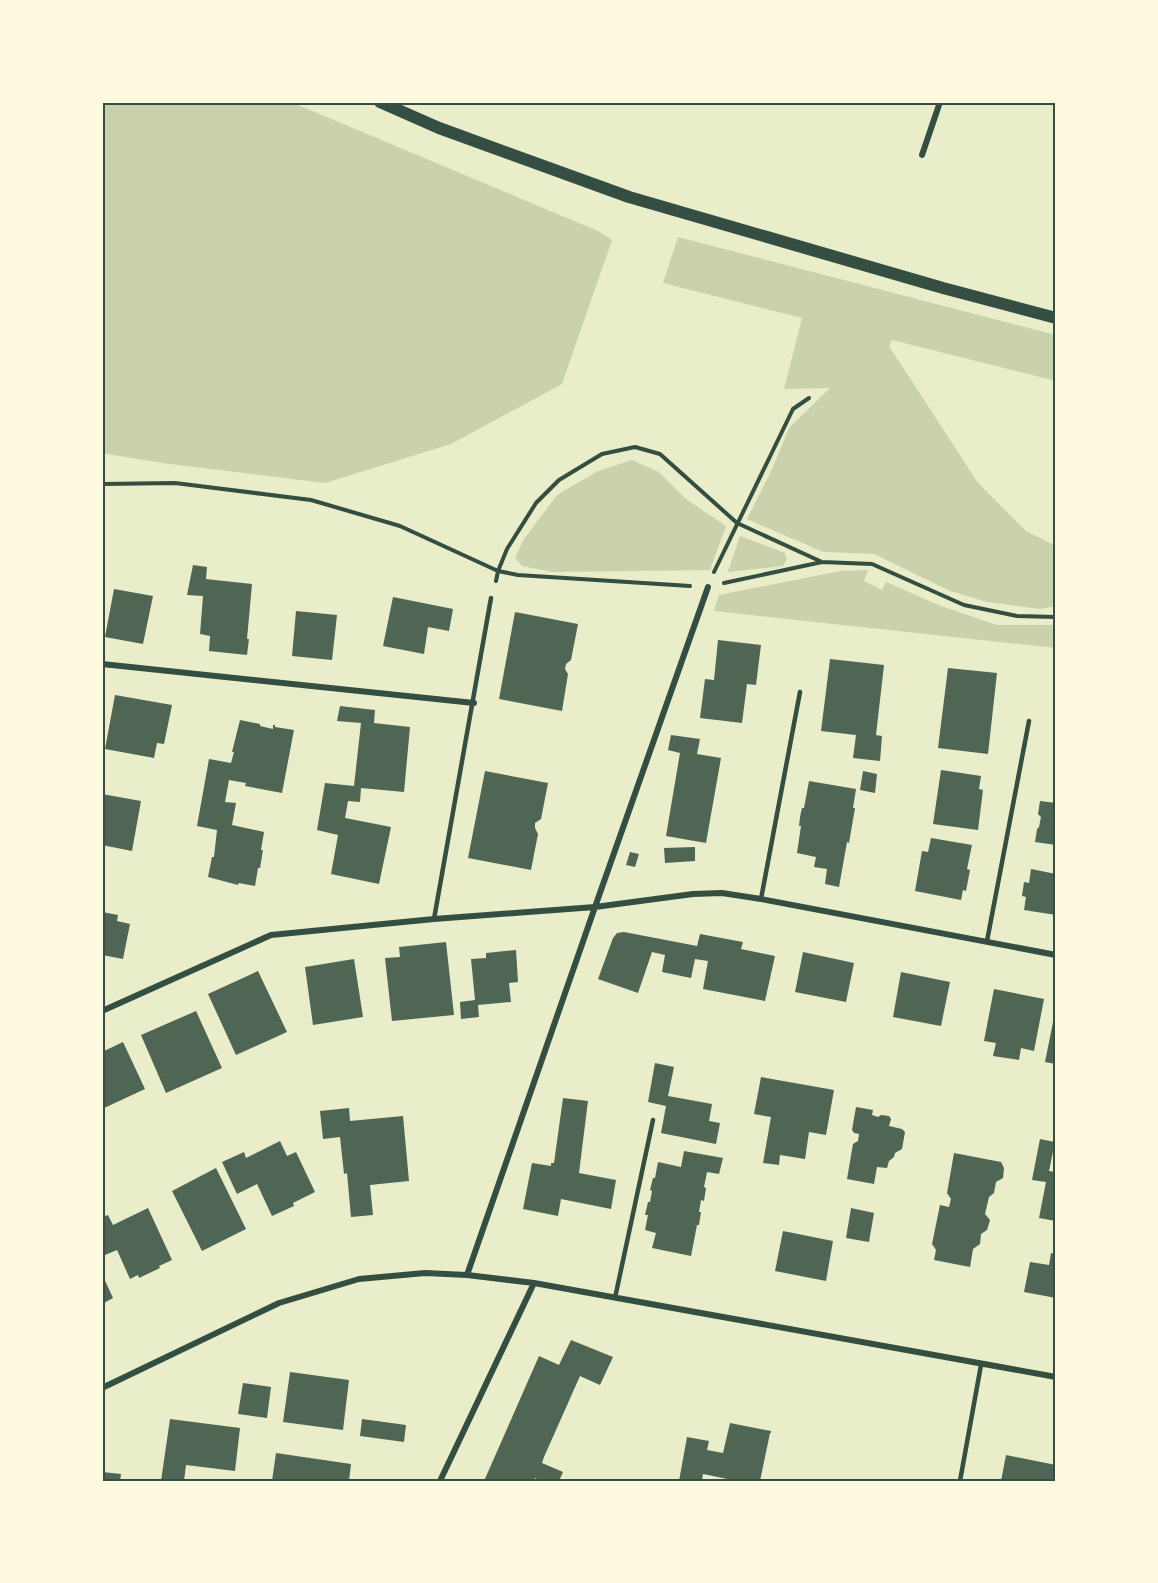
<svg xmlns="http://www.w3.org/2000/svg" width="1158" height="1583" font-family="'PT Sans Narrow',sans-serif">
  <style>
    .green { fill: #cad2ad }
    .building { fill: #4f6655 }
    .lines { fill: none; stroke-linecap: round; stroke-linejoin: round }
    .path { stroke: #344e41; stroke-width: 4 }
    .service { stroke: #344e41; stroke-width: 4.5 }
    .minor { stroke: #344e41; stroke-width: 6 }
    .secondary { stroke: #344e41; stroke-width: 12 }
    .neatline { fill: none; stroke: #344e41; stroke-width: 2 }
  </style>
  <rect width="100%" height="100%" fill="#e9edc9"/>
  <!-- green -->
  <path class="green" d="M102,102h189l307,129 14,9 -50,144 -111,60 -126,39 -163,-20 -60,-10z
    M678,237l378,98v46l-164,-41 -3,6 89,137 48,48 30,15v60l-16,3 -53,-7 -37,-11 -76,-37 -51,-2 -76,-33 26,-52 16,-39 41,-40 -46,1 18,-71 -139,-35z
    M632,460l27,12 27,27 40,27 -16,44 -158,2 -30,-6 -7,-8 9,-19 33,-44 41,-24z
    M740,536l45,17 2,6 -4,7 -54,6 -1,-1z
    M868,570l-4,11 18,9 4,-8 55,24 56,19h59v23l-342,-37 5,-16 121,-24z"/>
  <!-- building -->
  <path class="building" d="M193,565l14,2 -1,12 46,5 -5,55h2l-2,16 -38,-4 1,-15 -10,-2 3,-38 -16,-1z
    M114,589l39,7 -10,48 -38,-7z
    M393,597l60,12 -4,22 -21,-4 -4,27 -41,-8z
    M296,611l41,4 -5,45 -40,-4z
    M515,612l63,12 -7,36 -5,4 -1,5 3,5 -6,37 -63,-12z
    M718,640l43,5 -5,40 -9,-1 -5,39 -42,-5 5,-39 9,1z
    M830,659l54,6 -8,70 6,1 -2,25 -27,-3 3,-23 -35,-4z
    M948,668l49,5 -9,81 -50,-6z
    M115,695l57,10 -8,39 -7,-1 -3,15 -49,-9z
    M340,706l35,4 -1,13 36,4 -6,65 -43,-4 -1,14 -12,-1 -3,17 46,9 -12,57 -48,-10 7,-39 -21,-5 8,-47 29,3 7,-63 -24,-2z
    M240,720l20,4v2l13,3v-4h2v2l19,3 -12,63 -37,-7 1,-3 -17,-3 -4,22 11,1 -4,22 32,7 -3,18h2l-3,18h-2l-3,18 -16,-3 -1,2 -30,-8 4,-20h2l3,-27 -20,-4 12,-67 22,4 3,-11h-2z
    M671,735l29,4 -3,15 24,4 -15,85 -40,-7 14,-83 -12,-3z
    M941,770l40,6 -2,13 4,1 -5,40 -45,-6z
    M485,771l63,12 -7,36 -6,4v5l3,6 -7,36 -63,-12z
    M863,771l14,3 -2,19 -15,-3z
    M809,781l47,8 -3,19h2l-6,35 -2,-1 -8,45 -14,-3 2,-15 -13,-2 2,-10 -19,-4 4,-27h-2l1,-9 2,-9h2z
    M102,794l39,7 -9,50 -30,-6z
    M1040,801l16,2v42l-21,-3 2,-13 2,-2 2,-10 -3,-3z
    M931,838l41,7 -5,24 3,1 -4,21 -3,-1 -2,10 -46,-9 7,-40 6,1z
    M695,847v14l-30,2 -1,-15z
    M630,852l9,2 -4,13 -9,-2z
    M1031,869l25,5v41l-32,-5 2,-13 -4,-1 2,-14 5,1z
    M102,912l16,3 -1,6 13,3 -7,35 -21,-4z
    M624,932l73,14 3,-12 43,8 -2,7 34,7 -10,45 -62,-12 5,-28 -13,-2 -4,19 -29,-6 3,-17 -13,-3 -14,41 -40,-14 15,-41 4,-5z
    M446,942l8,73 -62,6 -7,-63 15,-1 -1,-10z
    M516,950l2,32 -9,1 2,19 -33,3 1,12 -18,2 -1,-17 15,-2 -4,-41 15,-1v-5z
    M803,952l51,11 -8,39 -51,-10z
    M354,959l9,58 -50,8 -8,-58z
    M258,971l29,61 -51,23 -28,-61z
    M901,972l49,10 -9,44 -48,-9z
    M994,989l50,10 -10,52 -13,-3 -2,12 -26,-4 3,-13 -12,-2z
    M196,1011l26,57 -56,25 -25,-58z
    M1053,1022h3v42l-11,-2z
    M123,1042l22,47 -43,20v-57z
    M655,1063l19,4 -6,29 44,8 -3,17 11,2 -4,21 -55,-11 5,-27 -18,-4z
    M761,1077l73,13 -8,45 -17,-3 -4,27 -25,-4 -1,10 -16,-2 8,-46 -17,-3z
    M563,1098l25,3 -9,72 37,7 -5,29 -50,-10 -3,17 -35,-7 9,-46 19,3v-3h3z
    M856,1107l17,3 -1,5 6,2 3,-2 8,1 2,3 -2,7 13,3 3,3 -3,17 -7,4 -1,4 -5,4 -2,7 -10,-1 -3,17 -27,-5 6,-35 5,-3 1,-7 -5,-1 -2,-3z
    M349,1108l1,13 53,-5 6,65 -39,4 3,30 -22,2 -4,-44 -3,1 -4,-37 -17,2 -3,-28z
    M1040,1139l15,3 -6,29 7,1v49l-17,-3 7,-36 -14,-2z
    M280,1141l7,15 9,-4 19,40 -22,11 1,3 -22,10 -15,-32 -20,10 -15,-32 22,-10 2,6z
    M684,1151l39,7 -4,16 -12,-2 -3,15 2,1 -2,13 -3,-1 -2,12h2l-2,13h-2l-6,31 -39,-8 4,-15 -11,-3 3,-15h-3l3,-13h2l2,-11 -2,-1 3,-12h2l3,-16 23,5z
    M954,1153l47,9 3,6 -1,10 -7,4 -2,11 -5,4 -4,17 5,6 -3,10 -6,4 -1,10 -7,5 -3,18 -36,-7 2,-10 -4,-6 8,-39 9,2 2,-8 -4,-6z
    M216,1168l30,61 -44,22 -30,-60z
    M148,1208l24,52 -13,6 1,2 -21,10 -1,-3 -8,4 -13,-29 -12,5 -3,-5v-33l6,-2 5,10z
    M851,1208l23,5 -5,29 -23,-4z
    M783,1231l50,10 -7,40 -51,-10z
    M1051,1253l5,1v44l-32,-6 6,-30 19,3z
    M102,1274l11,24 -11,6z
    M571,1340l42,17 -13,28 -20,-9 -36,81 -2,6 21,9 -4,9h-18l-6,-3 -1,3h-50l55,-125 20,9z
    M290,1372l59,8 -6,50 -60,-8z
    M243,1383l28,4 -4,31 -29,-4z
    M170,1419l70,9 -5,43 -49,-6 -2,16h-23z
    M362,1419l44,6 -2,17 -44,-6z
    M730,1423l41,8v2h-1l-10,48h-23l-34,-7 -1,7h-23l8,-44 22,4 -2,9 16,3z
    M276,1453l75,11 -2,17h-77z
    M1006,1455l50,10v16h-55z
    M102,1472l19,2 -1,7h-18z"/>
  <g class="lines">
    <!-- path -->
    <path class="path" d="M102,484l73,-1 136,17 89,26 98,45 20,4 172,11
      M714,572l79,-163 16,-11
      M496,581l2,-10 9,-22 29,-46 23,-23 43,-26 33,-7 25,7 77,69 85,39
      M724,583l98,-21 50,2 92,41 53,11 39,1"/>
    <!-- service -->
    <path class="service" d="M761,899l39,-207
      M434,919l57,-321
      M987,941l42,-220
      M615,1298l38,-178
      M960,1481l21,-116"/>
    <!-- minor -->
    <path class="minor" d="M922,155l18,-53
      M102,664l372,39
      M102,1011l169,-76 163,-16 161,-12 98,-13 29,-1 39,6 295,56
      M467,1275l128,-368 113,-320
      M102,1388l177,-85 80,-24 66,-6 42,2 67,8 522,94
      M440,1481l94,-198"/>
    <!-- secondary -->
    <path class="secondary" d="M380,102l59,26 190,69 314,91 113,30"/>
  </g>
  <!-- border -->
  <rect width="1158" height="1583" fill="none" stroke="#fefae0" stroke-width="207"/>
  <rect x="104" y="104" width="950" height="1376" class="neatline"/>
</svg>
